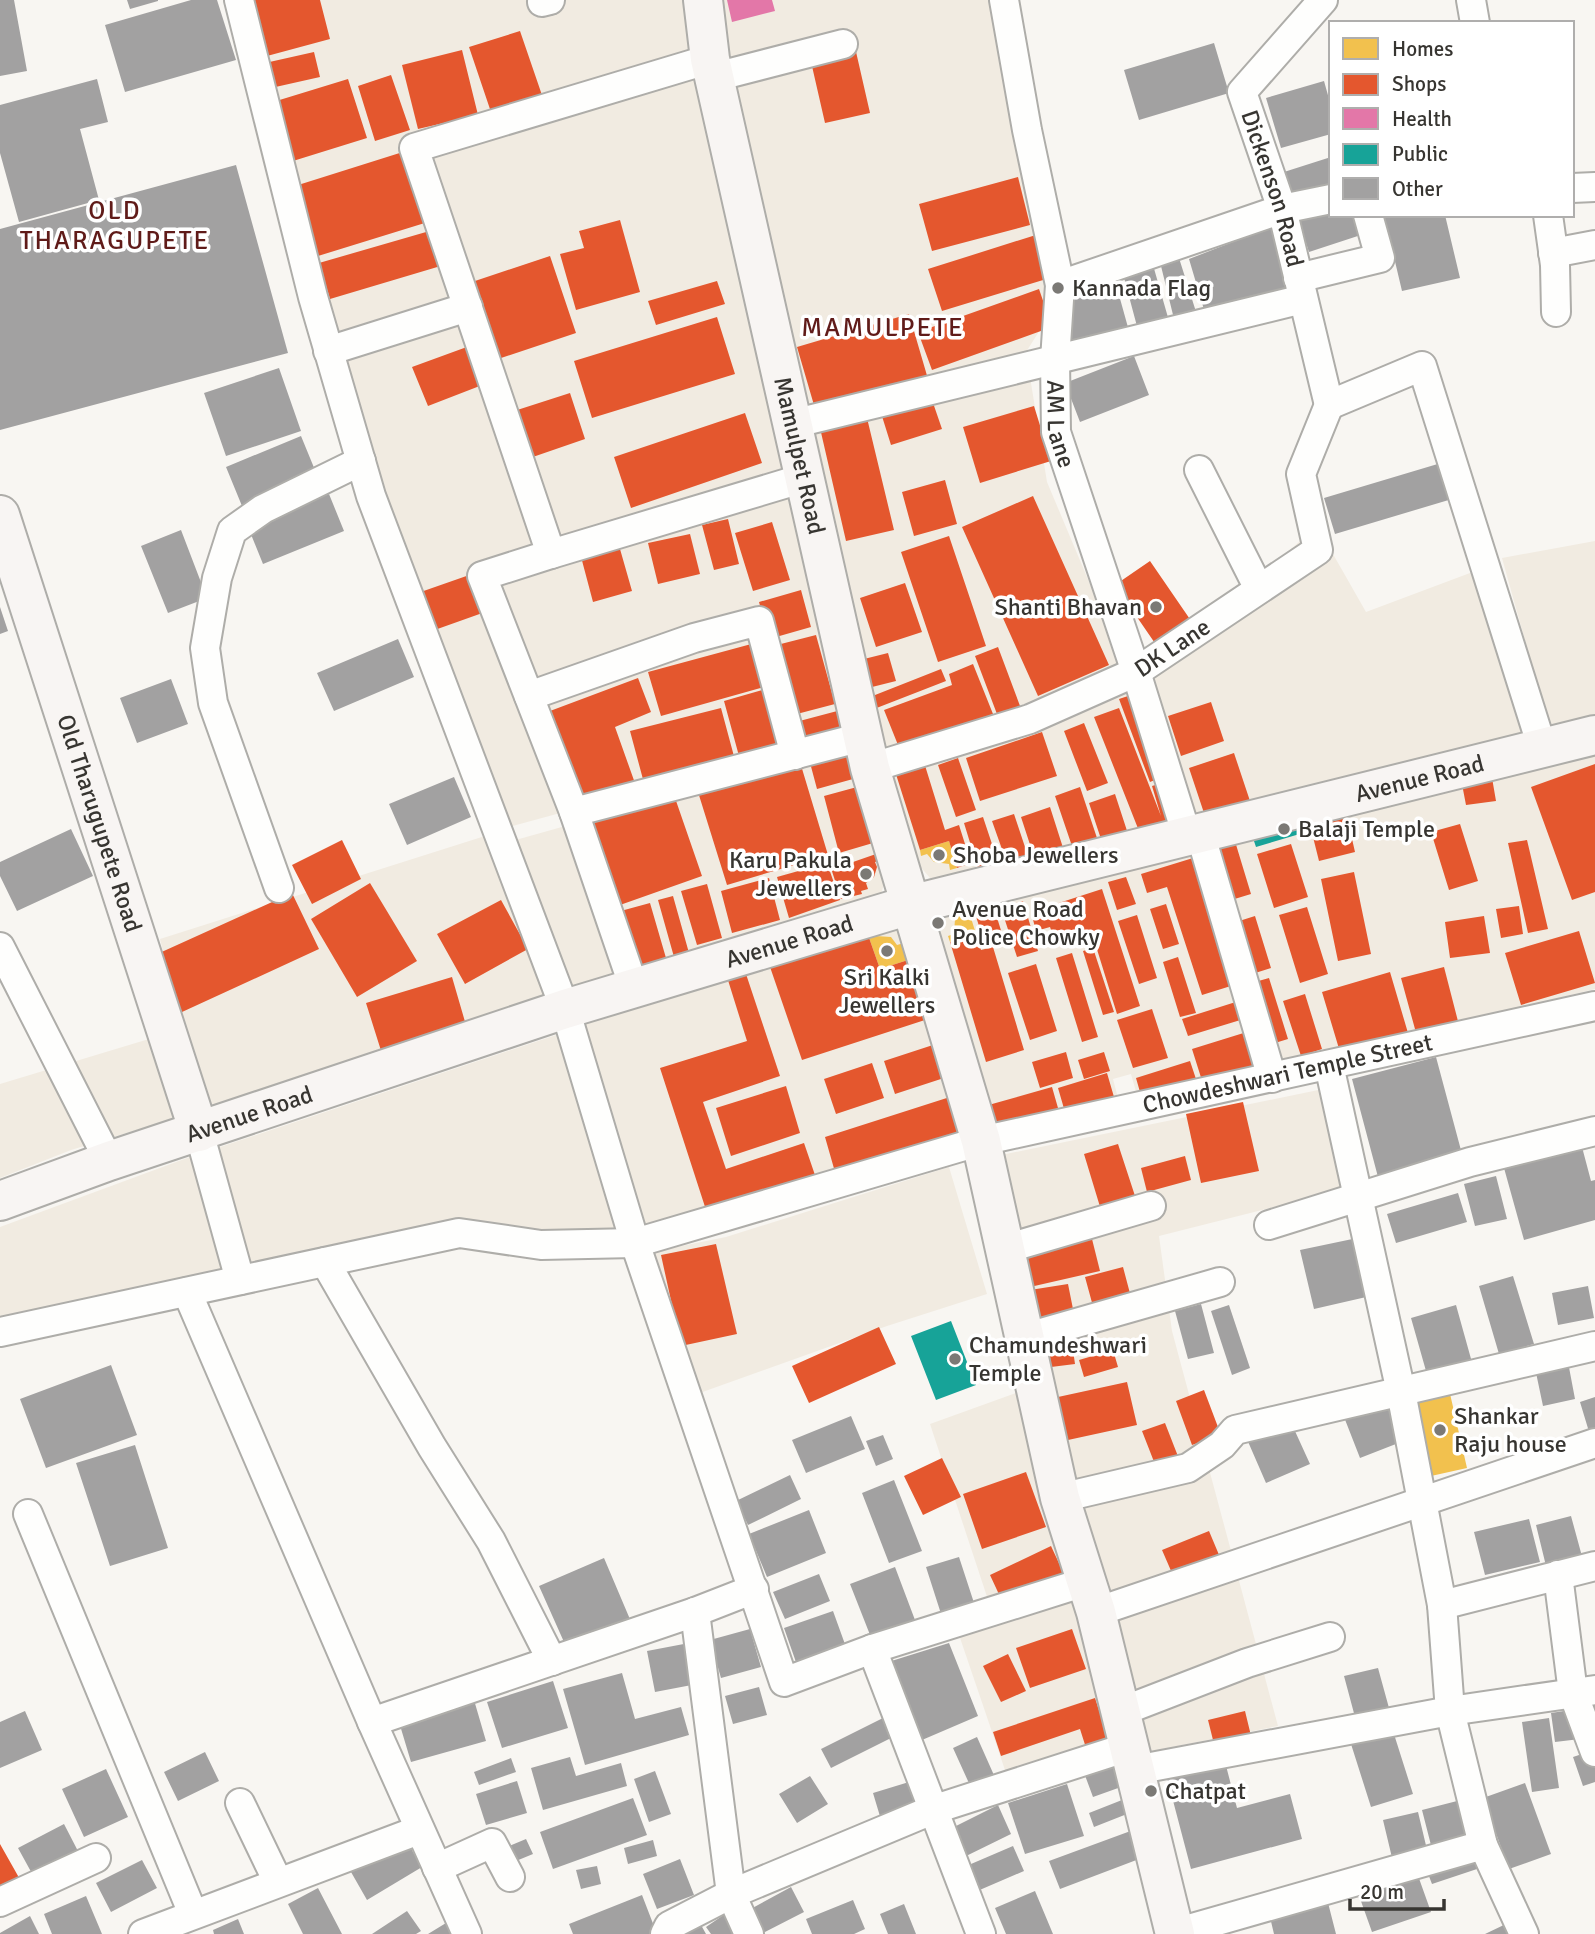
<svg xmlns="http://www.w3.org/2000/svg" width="1595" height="1934" font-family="Signika,sans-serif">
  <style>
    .built { fill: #f1ebe1 }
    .homes { fill: #f2c14e }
    .shops { fill: #e4572e }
    .health { fill: #e377a8 }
    .public { fill: #17a398 }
    .building { fill: #a2a1a1 }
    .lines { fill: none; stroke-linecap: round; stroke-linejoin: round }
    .street-casing { stroke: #aeada9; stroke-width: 32 }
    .secondary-casing { stroke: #aeada9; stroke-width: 42 }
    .street { stroke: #fefefd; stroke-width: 28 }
    .secondary { stroke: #f8f5f3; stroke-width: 38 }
    .poi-dot { fill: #7b7975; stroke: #fff; stroke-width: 2.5 }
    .labels { text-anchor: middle; stroke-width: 7; stroke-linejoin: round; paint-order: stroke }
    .street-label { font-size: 24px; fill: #373531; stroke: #fff }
    .poi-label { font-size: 24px; fill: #373531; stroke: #fff; text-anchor: start }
    .neighbourhood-label { font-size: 26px; letter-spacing: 2px; fill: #601b19; stroke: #fff }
  </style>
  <rect width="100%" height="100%" fill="#f8f6f2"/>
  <!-- built -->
  <path class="built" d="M249,0h441l160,734 -345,94 -132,-361 -86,-290z
    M718,0h277l59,308 -28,44 21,130 80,190 -245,81 -140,-606z
    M1317,526l49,86 112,-42 46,163 -570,152 -24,-7 -17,-20 -29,-88 125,-34 205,-119z
    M1595,541v176l-46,10 -47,-169z
    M850,746l38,128 -7,19 -14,10 -301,90 -54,-152z
    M1595,752v237l-456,113 -8,-28 -18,5 6,23 -121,32 -59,-192 4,-21 14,-15z
    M485,836l63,168 -477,146 -71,28v-94l182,-55 -22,-90z
    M876,925h18l12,9 63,197 -327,98 -58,-205z
    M565,1032l53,196 -87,5 -531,88v-94l187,-69z
    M1328,1088l29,98 -198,50 13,95 106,395 -131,26 -62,-216 -84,-381z
    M949,1167l38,127 -100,32 -190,68 -50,-141 79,-16z
    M1019,1392l97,347 -110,34 -48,-141 38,-8 -66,-200z"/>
  <!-- homes -->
  <path class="homes" d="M949,841l8,27 -7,2 -1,-6 -15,-2 -7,-8 -6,2 -1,-6z
    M967,905l9,29 -26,8 -2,-6 6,-2 1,-15 8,-7 -2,-6z
    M874,930l2,6 15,1 6,8 7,-2 4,17 -28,9 -13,-37z
    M1448,1385l19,83 -36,8 -18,-84z"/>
  <!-- shops -->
  <path class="shops" d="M252,0h68l10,39 -63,17z
    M520,31l24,70 -51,17 -24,-71z
    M854,43l16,70 -45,10 -16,-70z
    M462,50l16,65 -60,14 -16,-64z
    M314,52l6,25 -49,11 -6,-25z
    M391,75l19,55 -35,11 -17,-55z
    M348,79l19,59 -74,23 -20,-59z
    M406,151l22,71 -110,34 -23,-70z
    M1018,177l12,48 -98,26 -13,-47z
    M620,220l20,72 -64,18 -16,-56 24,-6 -5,-17z
    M433,230l11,35 -114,34 -11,-36z
    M1039,234l14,43 -111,34 -14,-42z
    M550,256l26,77 -84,28 -26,-77z
    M717,281l8,23 -69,21 -8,-24z
    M1039,289l13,38 -120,43 -14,-38z
    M909,314l19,65 -112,33 -19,-65z
    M717,317l18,57 -143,44 -18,-57z
    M475,344l15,38 -62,24 -16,-39z
    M570,393l15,46 -58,20 -16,-47z
    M931,397l11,32 -51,16 -10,-32z
    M1034,406l17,55 -71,22 -17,-56z
    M745,413l17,50 -131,45 -17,-51z
    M867,418l27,112 -48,11 -26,-113z
    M945,480l12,44 -43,12 -12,-44z
    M1033,496l76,169 -71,31 -76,-169z
    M728,519l11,45 -25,6 -12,-45z
    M772,522l18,58 -37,11 -18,-58z
    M690,534l10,40 -42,10 -10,-41z
    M949,536l37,110 -48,16 -37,-110z
    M618,542l14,49 -39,11 -13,-49z
    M1150,561l46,67 -35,24 -46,-67z
    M475,573l13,38 -59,21 -14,-38z
    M905,583l17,49 -46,15 -16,-49z
    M801,590l10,37 -42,12 -10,-37z
    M816,635l19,69 -42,11 -20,-69z
    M755,643l13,43 -107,30 -13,-44z
    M998,647l25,67 -23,8 -25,-66z
    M888,653l8,28 -28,7 -8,-28z
    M973,664l20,50 -93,36 -16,-40 68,-25 -3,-11z
    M941,669l5,12 -72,28 -4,-12z
    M638,678l13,34 -36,15 21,59 -52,18 -34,-93z
    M766,689l18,68 -42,10 -18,-66z
    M1137,693l30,82 -17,7 -31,-83z
    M1211,702l13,39 -43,15 -13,-40z
    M721,708l14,52 -91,23 -14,-52z
    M1119,708l42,108 -9,-30 16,-5 12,37 -41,13 -45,-114z
    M841,710l7,25 -48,14 -8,-26z
    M1084,723l24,60 -21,8 -23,-60z
    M1042,732l15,44 -77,25 -14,-43z
    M845,749l8,30 -36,10 -8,-30z
    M1234,753l16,48 -45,15 -16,-48z
    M958,758l18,52 -20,7 -18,-52z
    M923,759l22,71 14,-5 12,38 -14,5 -8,-27 -29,9 -26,-82z
    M800,762l28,93 -101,30 -29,-93z
    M1595,764v128l-23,8 -41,-113z
    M1491,772l5,29 -30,4 -5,-26z
    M857,787l16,56 -34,10 -15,-57z
    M1080,787l20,60 -25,8 -20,-59z
    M1115,794l15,46 -26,8 -15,-45z
    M674,795l28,81 -82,29 -29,-83z
    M1050,807l15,47 -29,9 -15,-46z
    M1014,814l16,48 -21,7 -17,-48z
    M983,817l16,48 -20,7 -15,-49z
    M1347,817l8,35 -36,9 -9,-36z
    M1460,824l18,57 -29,9 -18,-58z
    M1234,838l17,56 -23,7 -18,-56z
    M342,840l19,39 -49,25 -20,-39z
    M1527,840l21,89 -20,4 -20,-90z
    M1291,844l17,53 -34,11 -17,-54z
    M850,853l3,9 23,-8 2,7 -3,1 2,5 -3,10 -8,6 2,6 -7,2 1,3 -21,5 -13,-40z
    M1193,858l41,127 -32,10 -35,-108 -20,6 -6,-19z
    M827,863l13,37 -51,18 -12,-41z
    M1354,872l17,82 -33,7 -17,-82z
    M1126,877l10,27 -19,6 -9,-28z
    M769,878l11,42 -48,13 -11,-42z
    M370,883l47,78 -60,36 -46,-78z
    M707,884l15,54 -25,7 -16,-54z
    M1102,889l38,117 -23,8 -26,-84 -36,11 -5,-14 -14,4 -5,-19z
    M292,893l27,56 -137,63 -27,-57z
    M673,896l16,57 -15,4 -16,-57z
    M501,900l27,49 -63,35 -28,-50z
    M1023,901l15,50 -21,6 -16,-49z
    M650,903l16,55 -33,9 -16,-55z
    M1166,904l13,40 -16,5 -13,-40z
    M1519,906l4,28 -22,4 -5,-29z
    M1307,907l21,67 -28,9 -21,-68z
    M994,908l10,32 -19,6 -10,-33z
    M1137,915l20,63 -18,6 -21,-63z
    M1255,916l16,52 -19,6 -16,-52z
    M1484,916l6,37 -40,5 -5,-36z
    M1579,931l16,52 -74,22 -16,-52z
    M867,932l13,37 28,-9 20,59 -126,41 -33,-96z
    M976,934l5,16 12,-3 31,103 -38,12 -36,-120z
    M1093,948l21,64 -11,3 -20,-64z
    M1072,953l26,84 -16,5 -26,-84z
    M1178,957l18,56 -16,4 -17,-55z
    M1036,964l21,67 -27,9 -22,-67z
    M1444,967l16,62 -42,11 -17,-62z
    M745,971l35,105 -77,26 23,67 78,-26 12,35 -109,35 -47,-145 87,-27 -20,-64z
    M1390,972l18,61 -68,19 -18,-60z
    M452,977l16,55 -85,25 -17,-54z
    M1269,978l19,61 -20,6 -20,-61z
    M1305,994l17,55 -21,7 -18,-55z
    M1242,1000l5,18 -59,18 -6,-17z
    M1152,1009l16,49 -35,10 -16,-48z
    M1250,1031l12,38 -58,18 -12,-38z
    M936,1044l11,33 -52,17 -11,-33z
    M1066,1052l7,26 -33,10 -8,-26z
    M1104,1052l6,19 -26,8 -6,-19z
    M1190,1061l7,21 -55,17 -6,-21z
    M872,1063l12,35 -48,16 -12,-35z
    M1107,1073l7,24 -49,15 -7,-24z
    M786,1086l14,47 -69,23 -15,-48z
    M1052,1087l8,28 -67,18 -8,-27z
    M953,1096l11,35 -129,41 -10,-35z
    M1243,1102l16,69 -58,12 -15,-69z
    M1118,1144l18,55 -35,11 -17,-56z
    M1185,1156l6,24 -44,12 -6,-24z
    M1091,1235l9,36 -70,16 -9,-36z
    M716,1244l21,90 -56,12 -20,-91z
    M1123,1267l9,34 -38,9 -9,-33z
    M1068,1284l7,35 -39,6 -6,-35z
    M879,1327l17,37 -87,39 -17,-37z
    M1072,1343l3,21 -24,3 -2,-21z
    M1113,1350l5,17 -34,10 -5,-17z
    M1127,1382l10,43 -69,15 -10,-43z
    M1204,1390l17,45 -29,10 -16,-44z
    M1165,1423l16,41 -23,8 -16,-41z
    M942,1458l19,39 -38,18 -19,-39z
    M1026,1472l20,55 -64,22 -19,-55z
    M1209,1531l13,31 -47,18 -13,-30z
    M1051,1546l13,28 -61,29 -13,-28z
    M1072,1629l14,40 -56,19 -14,-40z
    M1008,1654l18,37 -25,11 -18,-36z
    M1095,1698l15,46 -23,7 -7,-22 -79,27 -8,-24z
    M1245,1711l8,33 -37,8 -8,-32z
    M0,1844l22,39 -22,12z"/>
  <!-- health -->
  <path class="health" d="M727,0h45l3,11 -43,11z"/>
  <!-- public -->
  <path class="public" d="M1299,821l4,12 -47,14 -4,-12z
    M951,1321l25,64 -40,15 -25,-64z"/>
  <!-- building -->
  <path class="building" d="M0,0h14l13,71 -27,5z
    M127,0h31v1l-28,8z
    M191,0h26l19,60 -111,32 -20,-67z
    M1214,43l15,50 -90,27 -15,-50z
    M97,79l11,43 -28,7 19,71 -80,22 -19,-69v-48z
    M1324,81l7,25v28l-50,14 -15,-50z
    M1331,157v28l-39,12 -8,-25z
    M236,165l52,188 -288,77v-201z
    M1331,205v10h34l5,17 -61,20 -12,-36z
    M1384,215h61l15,63 -58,13z
    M1274,226l17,64 -86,23 -16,-54z
    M1179,258l18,57 -22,8 -14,-57z
    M1153,265l16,56 -31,9 -15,-56z
    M1114,277l15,54 -62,18 3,-57z
    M1134,356l15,39 -69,27 -15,-39z
    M279,368l22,63 -75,25 -22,-63z
    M301,436l16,39 -75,31 -16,-39z
    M1441,463l11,36 -117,35 -11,-36z
    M329,494l15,37 -81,33 -15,-37z
    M181,530l26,68 -39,15 -27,-67z
    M0,607l8,24 -8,3z
    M398,639l16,38 -80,34 -17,-38z
    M171,679l17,45 -51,19 -17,-45z
    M454,777l17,40 -64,28 -18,-41z
    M71,829l22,47 -76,35 -17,-35v-14z
    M1436,1057l26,97 -84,23 -26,-98z
    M1582,1147l9,34 4,-1v40l-71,20 -20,-72z
    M1496,1176l11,43 -32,7 -11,-42z
    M1458,1193l9,29 -71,21 -9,-29z
    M1362,1237l13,58 -61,14 -14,-59z
    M1513,1276l21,68 -35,10 -20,-68z
    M1588,1286l6,32 -36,7 -6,-32z
    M1201,1304l13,49 -26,6 -13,-48z
    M1229,1305l21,63 -18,7 -21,-64z
    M1456,1305l17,61 -45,12 -17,-60z
    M1568,1362l7,37 -32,7 -8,-38z
    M111,1365l26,70 -91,33 -26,-69z
    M1595,1397v36l-5,2 -10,-33z
    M1385,1401l16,41 -41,16 -16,-41z
    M851,1416l14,33 -59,24 -14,-33z
    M1289,1418l21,46 -44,19 -20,-46z
    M883,1435l10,24 -17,7 -10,-25z
    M135,1445l33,103 -58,18 -34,-103z
    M790,1475l11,24 -53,26 -12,-24z
    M894,1480l28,71 -33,12 -27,-70z
    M809,1510l17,43 -59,24 -18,-43z
    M1571,1516l12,44 -36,10 -11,-45z
    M1529,1519l11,43 -55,13 -11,-43z
    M959,1557l17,52 -33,11 -17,-53z
    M604,1558l28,66 -64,27 -29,-65z
    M895,1567l23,61 -44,17 -24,-61z
    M819,1574l11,27 -45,18 -12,-27z
    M833,1611l13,36 -49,18 -13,-37z
    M750,1629l11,38 -40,11 -11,-38z
    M689,1643l8,41 -42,8 -8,-41z
    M949,1643l29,73 -63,27 -30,-80z
    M1378,1668l11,40 -34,9 -11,-41z
    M622,1673l13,46 46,-12 8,28 -104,30 -22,-76z
    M553,1681l15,47 -66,20 -15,-46z
    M759,1687l8,28 -34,9 -8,-28z
    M474,1700l12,41 -75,21 -12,-40z
    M1577,1709l3,30 -25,3 -4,-29z
    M25,1711l17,39 -42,18v-46z
    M883,1718l10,19 -62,31 -10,-19z
    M1549,1718l10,70 -27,4 -10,-70z
    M1393,1731l20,63 -42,13 -20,-63z
    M977,1737l20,45 -24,10 -20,-44z
    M1591,1751l4,13v18l-12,4 -10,-29z
    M205,1752l14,29 -41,20 -14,-29z
    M570,1757l6,19 45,-13 6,23 -84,24 -12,-42z
    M511,1758l5,14 -37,13 -5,-13z
    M1224,1758l13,50 53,-14 12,45 -111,30 -25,-95z
    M1111,1760l10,27 -28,10 -10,-27z
    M106,1769l22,48 -44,20 -22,-48z
    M655,1771l16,43 -22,8 -15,-43z
    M810,1776l18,28 -31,19 -18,-29z
    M517,1781l10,32 -41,12 -10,-31z
    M909,1782l9,29 -36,12 -9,-30z
    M1525,1783l26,71 -42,15 -26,-71z
    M1067,1784l17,52 -59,18 -17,-51z
    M633,1798l14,37 -94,34 -13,-37z
    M1122,1800l5,14 -33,13 -5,-14z
    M1461,1800l12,43 -40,10 -11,-43z
    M998,1805l13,29 -51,25 -14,-28z
    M1418,1812l11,46 -35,8 -11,-46z
    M64,1824l16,31 -45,24 -17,-31z
    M1136,1829l11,27 -87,33 -11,-28z
    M526,1839l7,15 -27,11 -6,-15z
    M406,1840l16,27 -55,33 -16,-28z
    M653,1840l4,16 -29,8 -4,-16z
    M1013,1846l11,25 -49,21 -11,-25z
    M1474,1850l6,18 -48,16 -7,-18z
    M680,1859l14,36 -37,14 -14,-35z
    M142,1860l15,28 -46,24 -15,-29z
    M597,1866l4,18 -20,5 -5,-19z
    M1416,1870l15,42 -59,20 -15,-42z
    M791,1887l13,25 -43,22 -14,-23z
    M318,1888l24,46h-39l-15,-30z
    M1035,1891l18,43h-47l-11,-26z
    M642,1895l15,39h-84l-4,-10z
    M1326,1895l10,39h-62l-6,-25z
    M86,1896l16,38h-50l-8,-20z
    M853,1900l12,29 -11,5h-42l-6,-15z
    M904,1904l12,30h-28l-8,-20z
    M407,1911l14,20 -5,3h-44z
    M725,1914l14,20h-28l-5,-7z
    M30,1916l9,18h-39v-1z
    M238,1919l6,15h-30l-1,-4z
    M446,1923l7,11h-25z
    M1508,1923l5,11h-28z
    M701,1925l5,9h-20z"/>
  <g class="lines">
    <!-- street casing -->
    <g class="street-casing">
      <g id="street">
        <path d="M239,0l74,297 58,199 194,513 70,234 149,439 88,-33 213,-67"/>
        <path id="s1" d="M1004,0l23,130 33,155 -5,75 1,72 80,240 51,164"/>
        <path id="s2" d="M1323,0l-81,92 40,117 47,196"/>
        <path d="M1471,0l4,23"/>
        <path d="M542,2l8,-2"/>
        <path d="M715,77l128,-33"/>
        <path d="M1572,188l23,-1"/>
        <path d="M1548,215l7,50 1,47"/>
        <path d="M1553,253l42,-8"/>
        <path d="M1298,278l82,-20 -12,-43"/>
        <path d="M1060,285l222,-76 49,-10"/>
        <path d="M328,351l140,-44"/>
        <path d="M1329,405l93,-39 120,381"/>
        <path d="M792,424l511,-125"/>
        <path d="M1199,470l60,119"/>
        <path d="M551,554l253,-76"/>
        <path d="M529,696l165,-58 65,-17 36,134"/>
        <path id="s3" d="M870,768l160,-49 106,-47 182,-122 -17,-76 28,-69"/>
        <path d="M574,812l288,-75"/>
        <path d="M1200,833l72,245"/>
        <path d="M279,888l-66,-185 -8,-55 12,-70 15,-47 31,-22 98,-48"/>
        <path d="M0,947l109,214"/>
        <path d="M634,988l-60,-176 -92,-236 69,-22 -137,-406 296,-89"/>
        <path d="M1329,1065l72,327 41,213 8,106 33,134 41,89"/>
        <path d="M199,1132l41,148"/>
        <path d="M1269,1225l201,-63 125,-31"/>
        <path d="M1005,1249l146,-43"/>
        <path d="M325,1262l107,185 59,94 61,120"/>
        <path d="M187,1292l185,430 95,212"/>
        <path id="s4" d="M0,1332l459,-99 82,12 94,-2 346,-102 614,-135"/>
        <path d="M1024,1338l196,-56"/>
        <path d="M1060,1498l128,-30 34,-23 13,-15 360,-84"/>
        <path d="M28,1514l165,400"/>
        <path d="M1558,1575l15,118 22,59"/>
        <path d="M1442,1605l153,-39"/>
        <path d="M695,1612l36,282 18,40"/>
        <path d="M1096,1612l499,-169"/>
        <path d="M872,1649l109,285"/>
        <path d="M1120,1712l127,-49 83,-26"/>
        <path d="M372,1722l323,-110 59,-23"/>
        <path d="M1135,1770l315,-59 145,-21"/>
        <path d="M240,1803l38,79"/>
        <path d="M437,1868l55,-25 18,34"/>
        <path d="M0,1902l96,-44"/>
        <path d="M1175,1933l308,-88"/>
        <path d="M143,1934l276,-104"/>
        <path d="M665,1934l4,-8 62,-32 201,-84 196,-63"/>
      </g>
    </g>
    <!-- secondary casing -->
    <g class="secondary-casing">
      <g id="secondary">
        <path id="s5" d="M703,0l7,59 160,709 111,373 79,357 36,114 79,322"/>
        <path id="s6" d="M0,515l199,617"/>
        <path id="s7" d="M0,1201l109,-40 456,-152 345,-104 685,-170"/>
      </g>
    </g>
    <!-- street -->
    <use href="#street" class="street"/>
    <!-- secondary -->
    <use href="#secondary" class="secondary"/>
  </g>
  <!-- markers -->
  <g class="poi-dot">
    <circle cx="1058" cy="288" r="7"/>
    <circle cx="1156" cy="607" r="7"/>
    <circle cx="1284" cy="829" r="7"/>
    <circle cx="939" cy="855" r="7"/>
    <circle cx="866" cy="874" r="7"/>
    <circle cx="938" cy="923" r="7"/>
    <circle cx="887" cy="951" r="7"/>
    <circle cx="955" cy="1359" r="7"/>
    <circle cx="1440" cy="1430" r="7"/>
    <circle cx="1151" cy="1791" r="7"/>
  </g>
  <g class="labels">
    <!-- street labels -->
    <g class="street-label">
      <text dy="8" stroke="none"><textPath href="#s2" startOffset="224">Dickenson Road</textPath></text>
      <text dy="8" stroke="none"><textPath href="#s1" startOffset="430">AM Lane</textPath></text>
      <text dy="8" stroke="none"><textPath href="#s5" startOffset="466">Mamulpet Road</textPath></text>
      <text dy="8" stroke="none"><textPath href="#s3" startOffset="327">DK Lane</textPath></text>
      <text dy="8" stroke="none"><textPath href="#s7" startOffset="1482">Avenue Road</textPath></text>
      <text dy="8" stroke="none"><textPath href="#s6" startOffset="324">Old Tharugupete Road</textPath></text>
      <text dy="8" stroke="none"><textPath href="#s7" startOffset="831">Avenue Road</textPath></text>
      <text dy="8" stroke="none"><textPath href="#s4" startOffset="1321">Chowdeshwari Temple Street</textPath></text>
      <text dy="8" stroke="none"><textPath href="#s7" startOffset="264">Avenue Road</textPath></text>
    </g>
    <!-- poi labels -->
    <g class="poi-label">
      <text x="1072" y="296">Kannada Flag</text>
      <text x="1142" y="615" text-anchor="end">Shanti Bhavan</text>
      <text x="1298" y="837">Balaji Temple</text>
      <text x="953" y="863">Shoba Jewellers</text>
      <text x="852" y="868" text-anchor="end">Karu Pakula<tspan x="852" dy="28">Jewellers</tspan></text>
      <text x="952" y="917">Avenue Road<tspan x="952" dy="28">Police Chowky</tspan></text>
      <text x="887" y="985" text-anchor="middle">Sri Kalki<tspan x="887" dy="28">Jewellers</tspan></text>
      <text x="969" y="1353">Chamundeshwari<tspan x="969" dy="28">Temple</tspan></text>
      <text x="1454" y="1424">Shankar<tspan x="1454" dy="28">Raju house</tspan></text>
      <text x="1165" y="1799">Chatpat</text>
    </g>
    <!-- neighbourhood labels -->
    <g class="neighbourhood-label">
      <text x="115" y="219">OLD<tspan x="115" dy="30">THARAGUPETE</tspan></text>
      <text x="883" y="336">MAMULPETE</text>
    </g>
  </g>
  <!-- legend -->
  <rect x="1329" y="21" width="245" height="196" fill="#ffffff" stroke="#afaead" stroke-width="2"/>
  <rect x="1343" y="38" width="35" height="21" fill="#f2c14e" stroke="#afaead" stroke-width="2"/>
  <text x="1392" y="56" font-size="21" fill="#373531">Homes</text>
  <rect x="1343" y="74" width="35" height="21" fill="#e4572e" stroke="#afaead" stroke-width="2"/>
  <text x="1392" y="91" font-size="21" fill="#373531">Shops</text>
  <rect x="1343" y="108" width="35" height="21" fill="#e377a8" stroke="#afaead" stroke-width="2"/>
  <text x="1392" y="126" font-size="21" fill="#373531">Health</text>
  <rect x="1343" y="144" width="35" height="21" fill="#17a398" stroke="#afaead" stroke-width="2"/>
  <text x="1392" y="161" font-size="21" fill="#373531">Public</text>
  <rect x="1343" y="178" width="35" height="21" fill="#a2a1a1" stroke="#afaead" stroke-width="2"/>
  <text x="1392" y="196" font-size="21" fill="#373531">Other</text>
  <!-- scale -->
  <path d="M1350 1899v10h94v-10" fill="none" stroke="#373531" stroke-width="3.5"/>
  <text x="1360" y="1899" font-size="21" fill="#373531" stroke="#ffffff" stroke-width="5" paint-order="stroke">20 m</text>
</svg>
